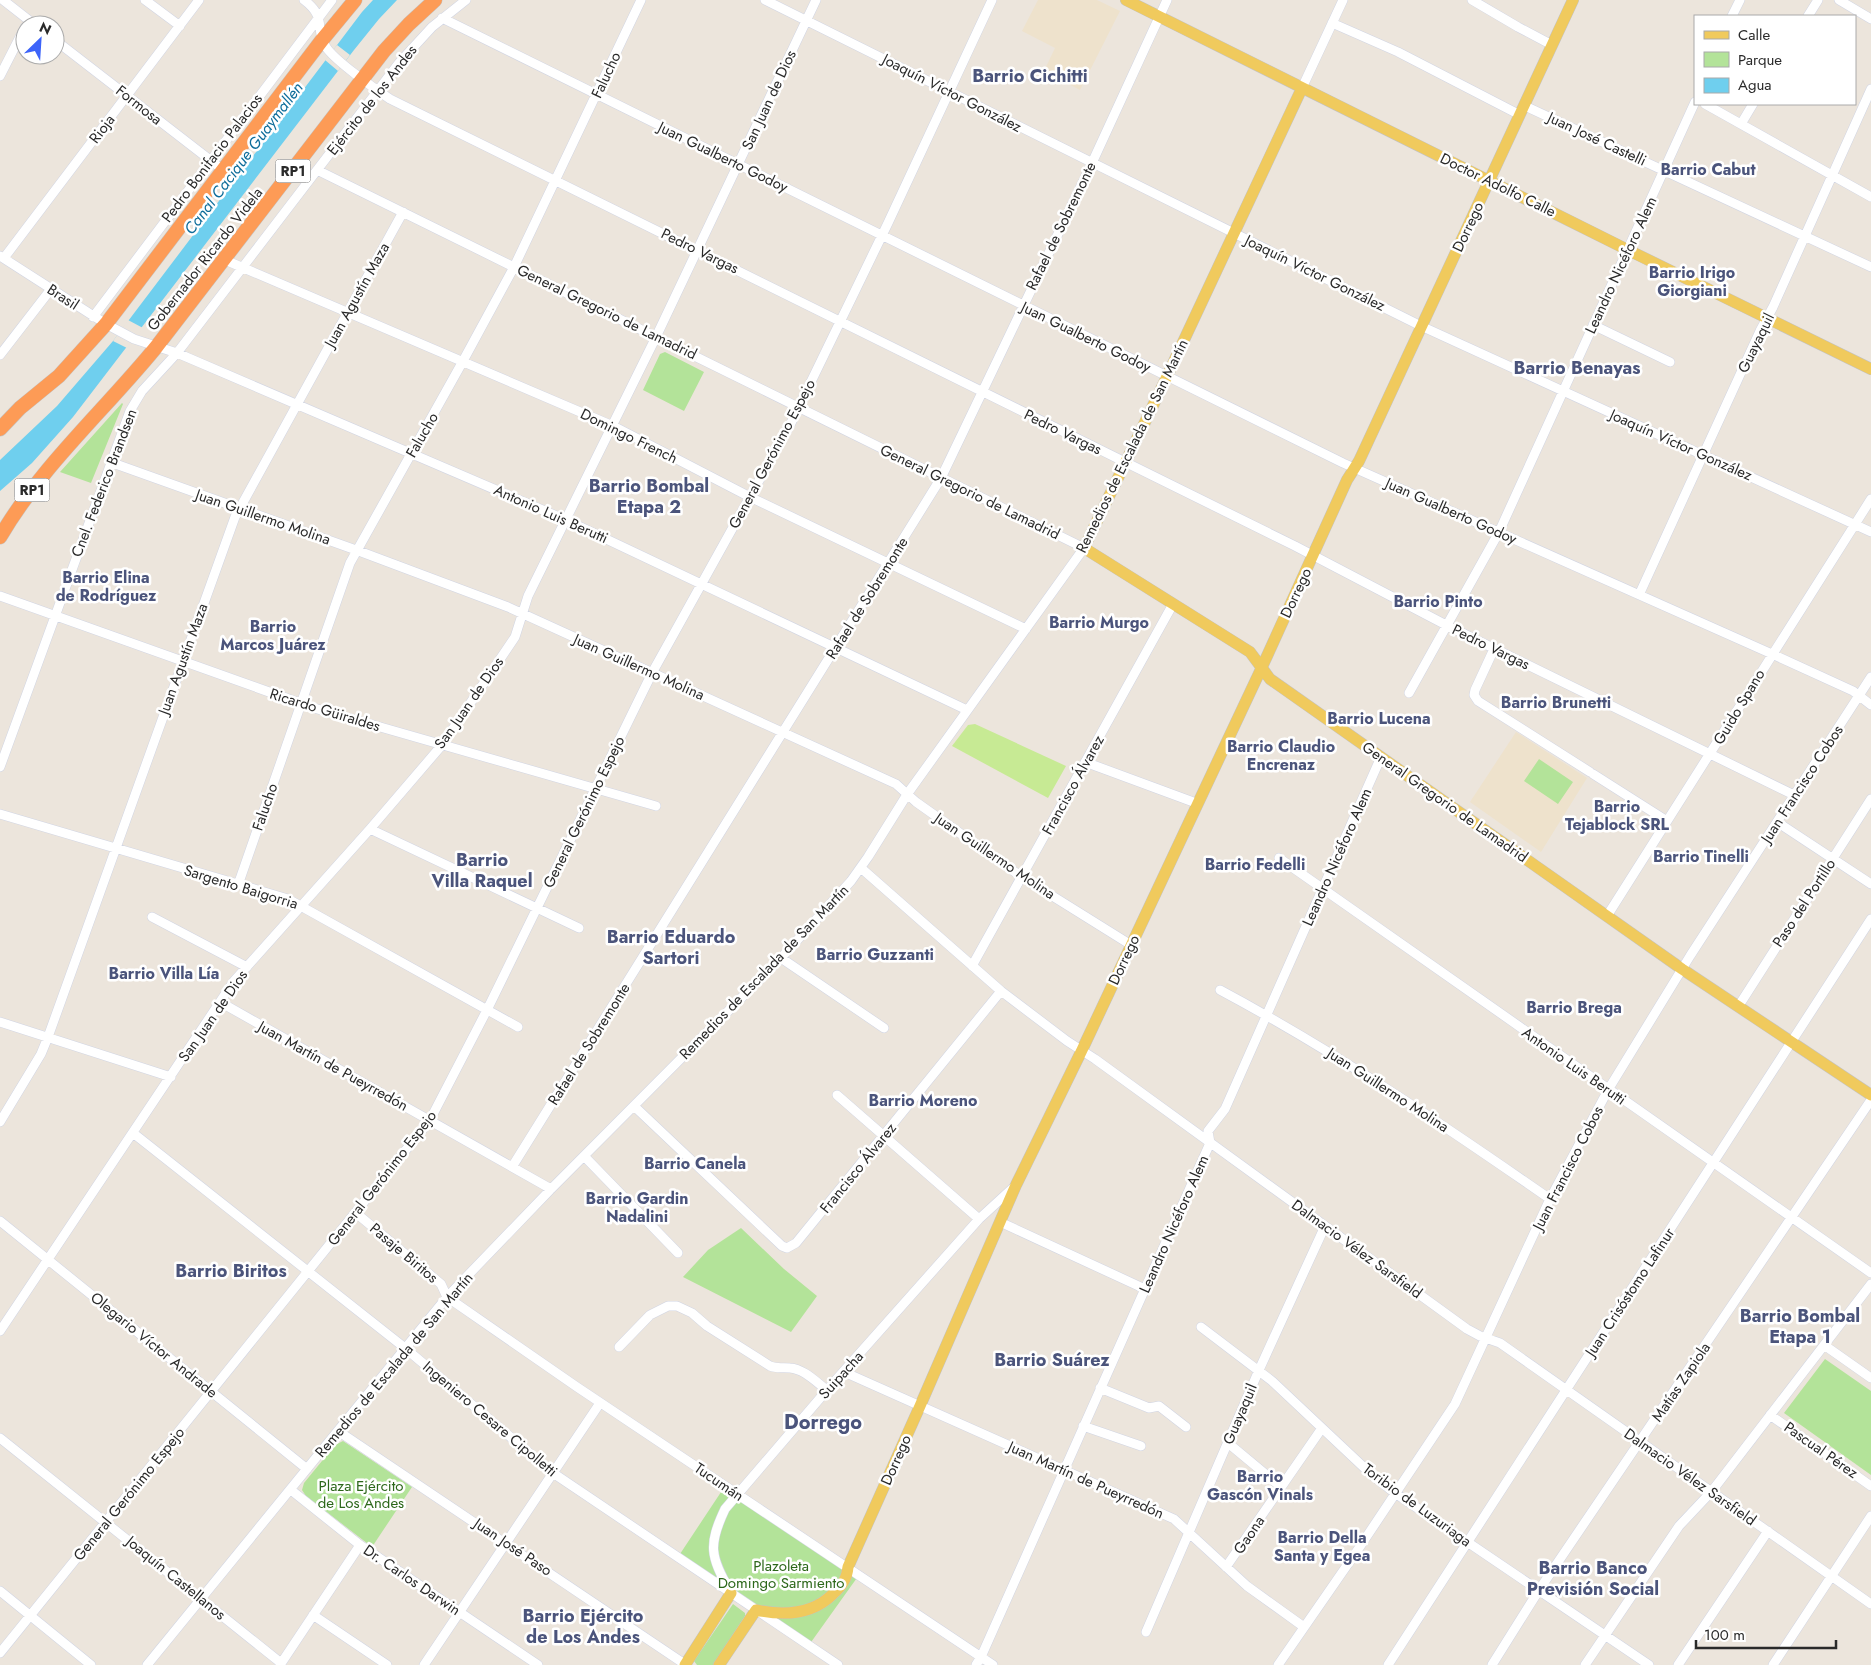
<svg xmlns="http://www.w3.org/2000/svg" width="1871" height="1665" font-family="Jost,sans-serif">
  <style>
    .education { fill: #eee2cc }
    .green { fill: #b3e399 }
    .pitch { fill: #c7ea94 }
    .water { fill: #6fcfee }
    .pier { fill: #ece5dc }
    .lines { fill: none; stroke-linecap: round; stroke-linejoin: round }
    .minor-casing { stroke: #d1d5e3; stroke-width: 10 }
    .major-casing { stroke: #c3c3c3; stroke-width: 12 }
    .highway-casing { stroke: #c3c3c3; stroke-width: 15 }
    .minor { stroke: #fff; stroke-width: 9 }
    .major { stroke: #f0ca5d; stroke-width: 11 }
    .highway { stroke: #fd9b56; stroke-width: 14 }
    .labels { text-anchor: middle; stroke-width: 5; stroke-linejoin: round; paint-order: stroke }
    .shield { fill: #fff; stroke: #6a6a6a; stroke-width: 1 }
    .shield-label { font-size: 14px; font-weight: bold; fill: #2a2a2a }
    .street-label { font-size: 15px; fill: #2a2a2a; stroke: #fff }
    .park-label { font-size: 15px; fill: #2c671a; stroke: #fff }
    .water-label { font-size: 16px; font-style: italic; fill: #0e6d9a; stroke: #fff }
    .neighbourhood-label { font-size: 16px; font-weight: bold; fill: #4b547b; stroke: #fff }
    .quarter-label { font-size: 18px; font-weight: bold; fill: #4b547b; stroke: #fff }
    .district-label { font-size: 20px; font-weight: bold; fill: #4b547b; stroke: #fff }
  </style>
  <rect width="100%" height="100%" fill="#ece5dc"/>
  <!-- education -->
  <path class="education" d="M1038,0h59l23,11 -40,79 -36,-19 11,-23 -33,-17z
    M1516,732l71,46 -46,74 -71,-50z"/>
  <!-- green -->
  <path class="green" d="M665,352l39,20 -20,39 -41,-21 17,-36z
    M122,403l1,1 -32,79 -31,-11z
    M1539,759l34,23 -15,22 -34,-23z
    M741,1228l43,41 33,27 -26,36 -108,-55 25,-27z
    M1825,1359l46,32v84l-87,-62z
    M343,1441l69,46 -40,60 -66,-51 -4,-6 2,-7 31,-38z
    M725,1486l134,89 -50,70 -131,-88z
    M733,1604l12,9v3l-32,49h-16l-3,-4z"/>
  <!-- pitch -->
  <path class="pitch" d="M975,724l91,42 -18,32 -96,-52 16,-21z"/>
  <!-- water -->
  <path class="water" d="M373,0h24l-18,19 -25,31 -281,367 -41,46 -32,28v-31l57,-54 56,-65 249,-329z"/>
  <!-- pier -->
  <path class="pier" d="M337,45l13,10 -12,16 -13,-11z
    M128,320l15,8 -16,20 -14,-7z"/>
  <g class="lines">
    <!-- minor casing -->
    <g class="minor-casing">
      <path id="minor" d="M3,0l32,25
        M145,0l35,26
        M304,0c24,18 10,29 22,47 8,13 49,42 64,52l905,447 153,80 346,169
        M765,0l656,326 450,206
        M1472,0l46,27 34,18
        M1839,0l32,19
        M1732,16l8,-16
        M1808,16l10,-16
        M442,18l901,445 429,191 81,37 18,14
        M1332,23l66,29 122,63
        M55,40l168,130
        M0,76l25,-49
        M1302,88l41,-88
        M1705,104l166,93
        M1525,106l346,161
        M1741,124l12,-20
        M0,256l106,68 28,15 43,14 389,167 401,190
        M4,258l195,-258
        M225,260l388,166 137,71 276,132
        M93,317l239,-317
        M1593,325l77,37
        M0,355l51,-66
        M110,462l246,88 152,57 388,177 20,18 106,75 109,68
        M1639,595l121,-264 13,-24 98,-218
        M0,596l314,112 342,98
        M1494,649l-19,41 -1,5 4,6 112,71
        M1409,693l90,-161 196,-430
        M1085,762l111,41
        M0,767l130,-356 12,-20 35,-38 222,-290 33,-36 34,-27
        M1593,774l74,47
        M0,814l288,85 230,128
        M1777,822l94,62
        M370,829l209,99
        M1279,858l592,415
        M861,868l140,123 66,50 28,18 372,270 13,7 20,7 371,261
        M238,885l112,-322 113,-202 51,-94 127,-267
        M1607,916l264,-417
        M152,917l95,50
        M781,958l103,70
        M972,966l201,-362
        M1220,990c116,62 222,134 330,209
        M220,1002l331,187
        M1738,1007l133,-208
        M0,1022l171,55
        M837,1095l142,124
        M634,1106l148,140 5,2 9,-5 205,-252
        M0,1122l41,-68 7,-17 187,-520 168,-305
        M133,1133l272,215 148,125 285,192
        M584,1156l94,97
        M512,1167l429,-689 151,-315 75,-163
        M356,1213l85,71 6,13
        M0,1221l307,248
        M1000,1222l145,67
        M447,1297l130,90 416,278
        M1201,1327l71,54 100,94 23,18 254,172
        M0,1331l234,-350 136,-152 72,-84 73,-108 13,-41 128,-259 160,-337
        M1824,1345l47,33
        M619,1347l31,-32 18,-9h9l15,7 15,13 63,40c7,3 12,1 20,2 14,1 26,14 37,22
        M844,1372l330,147 73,67 57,41
        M1100,1388l49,20 10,-2 27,21
        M1770,1415l101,71
        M1083,1426l58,20
        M338,1431l348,234
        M0,1438l281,225
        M1228,1443l53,44
        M291,1490l69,55 178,120
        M1226,1567l96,-139
        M0,1591l91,74
        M730,1591c-20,-35 -22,-46 -5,-82l102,-119 152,-171 36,-33
        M313,1615l74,50
        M1146,1632l113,-262 66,-144
        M0,1653l430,-533 57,-110 165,-337 139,-250 97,-200 104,-223
        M147,1665l300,-368 104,-108 230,-231 70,-77 17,-24 40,-64 176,-245 -767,-378
        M280,1665l80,-120
        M424,1665l176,-262
        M976,1665l5,-8 229,-514 -2,-12 17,-22 156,-352
        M1278,1665l81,-117 96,-144 95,-205 58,-109 82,-134 181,-279
        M1388,1665l483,-746
        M1492,1665l47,-75 332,-490
        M1585,1665l94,-139 33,-35 159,-207
        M1678,1665l90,-134
        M1773,1665l98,-149"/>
    </g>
    <!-- major casing -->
    <g class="major-casing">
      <path id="major" d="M1126,0l502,250 243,119
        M1302,88l-140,299 -78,161 166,104 20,27 412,290 189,126
        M685,1665l46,-72
        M719,1665l37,-55c28,6 56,5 77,-16 9,-8 14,-15 15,-27l72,-161 96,-221 66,-135 180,-383 85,-187 12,-19 214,-461"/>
    </g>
    <!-- highway casing -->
    <g class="highway-casing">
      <path id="highway" d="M0,429l20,-21 39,-32 47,-52 216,-284 33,-40
        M0,537c42,-72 105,-127 157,-191l227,-295 25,-27 26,-24"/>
    </g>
    <!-- minor -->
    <use href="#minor" class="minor"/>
    <!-- major -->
    <use href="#major" class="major"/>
    <!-- highway -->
    <use href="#highway" class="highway"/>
  </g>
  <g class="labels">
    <!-- shield labels -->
    <g class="shield">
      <rect x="275.5" y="159.5" width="35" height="23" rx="4"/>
      <rect x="14.5" y="478.5" width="35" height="23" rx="4"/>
    </g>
    <g class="shield-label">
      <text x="293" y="176">RP1</text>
      <text x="32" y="495">RP1</text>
    </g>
    <!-- street labels -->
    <g class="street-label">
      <text transform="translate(606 75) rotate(-65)" y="5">Falucho</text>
      <text transform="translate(952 93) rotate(27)" y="5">Joaquín Víctor González</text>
      <text transform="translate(372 100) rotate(-52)" y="5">Ejército de los Andes</text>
      <text transform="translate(769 100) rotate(-65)" y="5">San Juan de Dios</text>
      <text transform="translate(139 105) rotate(38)" y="5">Formosa</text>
      <text transform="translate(102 129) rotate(-53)" y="5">Rioja</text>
      <text transform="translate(1597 139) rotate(25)" y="5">Juan José Castelli</text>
      <text transform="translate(723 157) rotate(26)" y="5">Juan Gualberto Godoy</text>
      <text transform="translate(212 158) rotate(-53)" y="5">Pedro Bonifacio Palacios</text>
      <text transform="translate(1498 185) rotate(26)" y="5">Doctor Adolfo Calle</text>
      <text transform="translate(1061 226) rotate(-64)" y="5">Rafael de Sobremonte</text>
      <text transform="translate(1468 227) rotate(-65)" y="5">Dorrego</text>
      <text transform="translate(700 251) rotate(26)" y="5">Pedro Vargas</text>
      <text transform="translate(205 259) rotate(-52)" y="5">Gobernador Ricardo Videla</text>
      <text transform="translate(1621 265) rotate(-65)" y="5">Leandro Nicéforo Alem</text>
      <text transform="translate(1315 273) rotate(26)" y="5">Joaquín Víctor González</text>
      <text transform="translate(357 295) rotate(-61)" y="5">Juan Agustín Maza</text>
      <text transform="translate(63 297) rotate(33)" y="5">Brasil</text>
      <text transform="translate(607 312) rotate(26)" y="5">General Gregorio de Lamadrid</text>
      <text transform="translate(1086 337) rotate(26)" y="5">Juan Gualberto Godoy</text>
      <text transform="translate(1756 343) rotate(-64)" y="5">Guayaquil</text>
      <text transform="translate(1063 432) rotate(26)" y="5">Pedro Vargas</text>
      <text transform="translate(422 435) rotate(-60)" y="5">Falucho</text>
      <text transform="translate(629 436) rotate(26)" y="5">Domingo French</text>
      <text transform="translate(1681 445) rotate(24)" y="5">Joaquín Víctor González</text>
      <text transform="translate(1132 446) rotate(-64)" y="5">Remedios de Escalada de San Martín</text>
      <text transform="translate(772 454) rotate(-62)" y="5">General Gerónimo Espejo</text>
      <text transform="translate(104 483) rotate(-69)" y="5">Cnel. Federico Brandsen</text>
      <text transform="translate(970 492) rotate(26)" y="5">General Gregorio de Lamadrid</text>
      <text transform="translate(1451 511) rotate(24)" y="5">Juan Gualberto Godoy</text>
      <text transform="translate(551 514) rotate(24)" y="5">Antonio Luis Berutti</text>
      <text transform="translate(263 517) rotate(19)" y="5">Juan Guillermo Molina</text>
      <text transform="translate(1296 593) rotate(-65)" y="5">Dorrego</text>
      <text transform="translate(867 598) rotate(-58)" y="5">Rafael de Sobremonte</text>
      <text transform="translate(1491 647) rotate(26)" y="5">Pedro Vargas</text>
      <text transform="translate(183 659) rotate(-70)" y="5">Juan Agustín Maza</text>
      <text transform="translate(639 667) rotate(24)" y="5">Juan Guillermo Molina</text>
      <text transform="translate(469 703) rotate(-55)" y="5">San Juan de Dios</text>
      <text transform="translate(1739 707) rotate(-59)" y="5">Guido Spano</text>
      <text transform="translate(325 710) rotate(17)" y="5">Ricardo Güiraldes</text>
      <text transform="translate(1802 784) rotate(-57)" y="5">Juan Francisco Cobos</text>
      <text transform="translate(1073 785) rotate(-61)" y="5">Francisco Álvarez</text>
      <text transform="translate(1445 802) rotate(35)" y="5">General Gregorio de Lamadrid</text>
      <text transform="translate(265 807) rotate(-71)" y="5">Falucho</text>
      <text transform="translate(584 812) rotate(-64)" y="5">General Gerónimo Espejo</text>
      <text transform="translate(995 856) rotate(34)" y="5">Juan Guillermo Molina</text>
      <text transform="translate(1337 857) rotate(-66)" y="5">Leandro Nicéforo Alem</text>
      <text transform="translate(241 887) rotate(17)" y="5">Sargento Baigorria</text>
      <text transform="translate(1804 903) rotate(-57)" y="5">Paso del Portillo</text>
      <text transform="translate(1124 960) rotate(-65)" y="5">Dorrego</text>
      <text transform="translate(764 972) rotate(-46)" y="5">Remedios de Escalada de San Martín</text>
      <text transform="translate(213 1016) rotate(-55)" y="5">San Juan de Dios</text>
      <text transform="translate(589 1044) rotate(-58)" y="5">Rafael de Sobremonte</text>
      <text transform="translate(333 1066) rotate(29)" y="5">Juan Martín de Pueyrredón</text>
      <text transform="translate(1574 1066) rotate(35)" y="5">Antonio Luis Berutti</text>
      <text transform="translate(1388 1090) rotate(33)" y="5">Juan Guillermo Molina</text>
      <text transform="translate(858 1168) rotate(-51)" y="5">Francisco Álvarez</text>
      <text transform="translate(1568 1168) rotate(-63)" y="5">Juan Francisco Cobos</text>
      <text transform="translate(382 1178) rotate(-52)" y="5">General Gerónimo Espejo</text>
      <text transform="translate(1174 1224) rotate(-66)" y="5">Leandro Nicéforo Alem</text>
      <text transform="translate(1357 1249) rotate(36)" y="5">Dalmacio Vélez Sarsfield</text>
      <text transform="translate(404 1253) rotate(40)" y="5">Pasaje Biritos</text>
      <text transform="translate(1630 1292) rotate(-57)" y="5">Juan Crisóstomo Lafinur</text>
      <text transform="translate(154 1345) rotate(39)" y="5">Olegario Víctor Andrade</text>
      <text transform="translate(394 1365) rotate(-50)" y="5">Remedios de Escalada de San Martín</text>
      <text transform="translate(841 1375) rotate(-48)" y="5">Suipacha</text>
      <text transform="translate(1681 1382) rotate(-56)" y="5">Matías Zapiola</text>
      <text transform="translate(1240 1414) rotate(-67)" y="5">Guayaquil</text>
      <text transform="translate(490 1419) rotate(40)" y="5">Ingeniero Cesare Cipolletti</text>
      <text transform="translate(1821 1450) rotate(35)" y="5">Pascual Pérez</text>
      <text transform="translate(896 1460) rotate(-66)" y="5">Dorrego</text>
      <text transform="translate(1690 1477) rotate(35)" y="5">Dalmacio Vélez Sarsfield</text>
      <text transform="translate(1086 1480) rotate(24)" y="5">Juan Martín de Pueyrredón</text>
      <text transform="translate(719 1482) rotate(34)" y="5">Tucumán</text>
      <text transform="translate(129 1494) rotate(-51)" y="5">General Gerónimo Espejo</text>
      <text transform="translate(1417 1505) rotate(36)" y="5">Toribio de Luzuriaga</text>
      <text transform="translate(1249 1535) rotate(-56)" y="5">Gaona</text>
      <text transform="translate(513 1547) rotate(34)" y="5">Juan José Paso</text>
      <text transform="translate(176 1578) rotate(39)" y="5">Joaquín Castellanos</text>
      <text transform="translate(412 1580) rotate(34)" y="5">Dr. Carlos Darwin</text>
    </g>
    <!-- park labels -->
    <g class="park-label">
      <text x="361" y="1491">Plaza Ejército<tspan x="361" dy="17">de Los Andes</tspan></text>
      <text x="781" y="1571">Plazoleta<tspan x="781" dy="17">Domingo Sarmiento</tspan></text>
    </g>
    <!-- water labels -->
    <g class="water-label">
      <text transform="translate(243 158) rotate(-53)" y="6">Canal Cacique Guaymallén</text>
    </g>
    <!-- neighbourhood labels -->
    <g class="neighbourhood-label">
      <text x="1708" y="175">Barrio Cabut</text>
      <text x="1692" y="278">Barrio Irigo<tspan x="1692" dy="18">Giorgiani</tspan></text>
      <text x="106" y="583">Barrio Elina<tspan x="106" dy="18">de Rodríguez</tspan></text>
      <text x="1438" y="607">Barrio Pinto</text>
      <text x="1099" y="628">Barrio Murgo</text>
      <text x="273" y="632">Barrio<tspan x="273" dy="18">Marcos Juárez</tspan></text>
      <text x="1556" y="708">Barrio Brunetti</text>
      <text x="1379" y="724">Barrio Lucena</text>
      <text x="1281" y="752">Barrio Claudio<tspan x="1281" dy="18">Encrenaz</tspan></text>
      <text x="1617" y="812">Barrio<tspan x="1617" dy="18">Tejablock SRL</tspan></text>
      <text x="1701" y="862">Barrio Tinelli</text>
      <text x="1255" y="870">Barrio Fedelli</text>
      <text x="875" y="960">Barrio Guzzanti</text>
      <text x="164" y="979">Barrio Villa Lía</text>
      <text x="1574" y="1013">Barrio Brega</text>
      <text x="923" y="1106">Barrio Moreno</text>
      <text x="695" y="1169">Barrio Canela</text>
      <text x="637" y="1204">Barrio Gardin<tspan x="637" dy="18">Nadalini</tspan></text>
      <text x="1260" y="1482">Barrio<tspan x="1260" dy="18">Gascón Vinals</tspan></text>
      <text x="1322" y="1543">Barrio Della<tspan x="1322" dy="18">Santa y Egea</tspan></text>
    </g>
    <!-- quarter labels -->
    <g class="quarter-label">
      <text x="1030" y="82">Barrio Cichitti</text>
      <text x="1577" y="374">Barrio Benayas</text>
      <text x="649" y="492">Barrio Bombal<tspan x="649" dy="21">Etapa 2</tspan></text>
      <text x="482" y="866">Barrio<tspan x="482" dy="21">Villa Raquel</tspan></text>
      <text x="671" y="943">Barrio Eduardo<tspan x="671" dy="21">Sartori</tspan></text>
      <text x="231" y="1277">Barrio Biritos</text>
      <text x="1800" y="1322">Barrio Bombal<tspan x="1800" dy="21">Etapa 1</tspan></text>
      <text x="1052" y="1366">Barrio Suárez</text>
      <text x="1593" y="1574">Barrio Banco<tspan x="1593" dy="21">Previsión Social</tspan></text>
      <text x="583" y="1622">Barrio Ejército<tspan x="583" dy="21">de Los Andes</tspan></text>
    </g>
    <!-- district labels -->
    <g class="district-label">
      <text x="823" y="1429">Dorrego</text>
    </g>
  </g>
  <!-- legend -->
  <rect x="1694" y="15" width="162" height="90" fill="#ffffff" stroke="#aaaaaa"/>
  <rect x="1704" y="31" width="25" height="8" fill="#f0ca5d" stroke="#aaaaaa"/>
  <text x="1738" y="40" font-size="15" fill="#2a2a2a">Calle</text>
  <rect x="1704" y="52" width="25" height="15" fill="#b3e399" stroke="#aaaaaa"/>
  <text x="1738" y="65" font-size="15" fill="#2a2a2a">Parque</text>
  <rect x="1704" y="78" width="25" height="15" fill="#6fcfee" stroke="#aaaaaa"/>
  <text x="1738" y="90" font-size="15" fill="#2a2a2a">Agua</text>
  <!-- north arrow -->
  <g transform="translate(40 40) rotate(25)"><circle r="24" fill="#ffffff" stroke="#aaaaaa"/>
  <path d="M0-4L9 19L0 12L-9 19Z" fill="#3d64f9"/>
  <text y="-8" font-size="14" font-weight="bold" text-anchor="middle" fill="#2a2a2a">N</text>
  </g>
  <!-- scale -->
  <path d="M1696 1640v8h140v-8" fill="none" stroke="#2a2a2a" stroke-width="2.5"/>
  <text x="1704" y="1640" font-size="15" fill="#2a2a2a" stroke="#ffffff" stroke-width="4" paint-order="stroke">100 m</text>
</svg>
